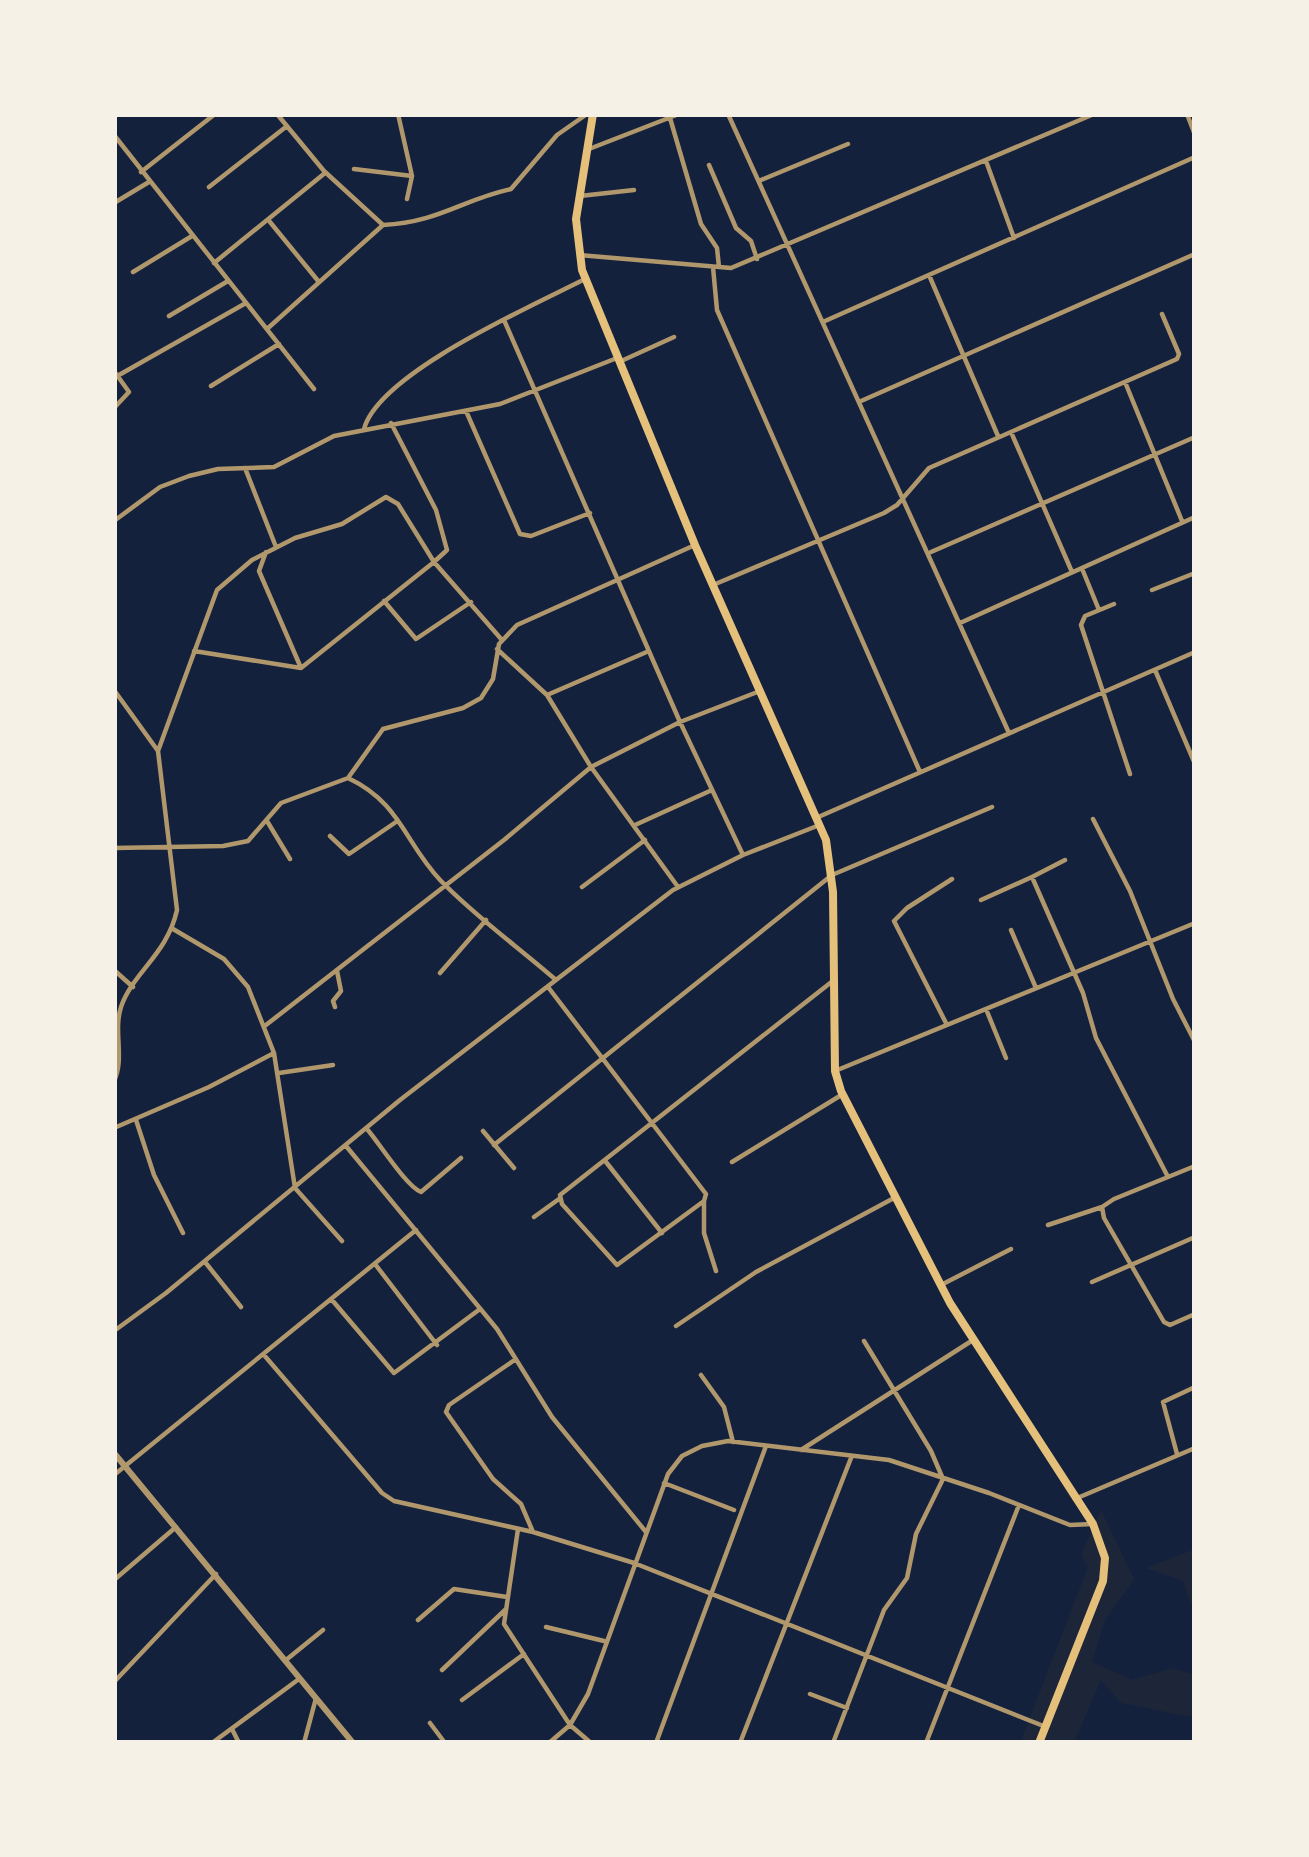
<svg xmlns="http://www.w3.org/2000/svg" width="1309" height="1857" font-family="'Asap Condensed',sans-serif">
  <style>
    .green { fill: #1d2539 }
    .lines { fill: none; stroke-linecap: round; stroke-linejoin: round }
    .minor { stroke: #b1986c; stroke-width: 4.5 }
    .tertiary { stroke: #b1986c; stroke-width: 6 }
    .trunk { stroke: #e5c07b; stroke-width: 8 }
  </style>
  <rect width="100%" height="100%" fill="#14213d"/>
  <!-- green -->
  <path class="green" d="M1101,1510l33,69 -30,43 -12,40 40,18 41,-12 18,6 4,-10v54l-74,-15 -20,-23 -27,63h-54l68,-176 -7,-12z
    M1195,1549v67l-12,-35 -37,-13z"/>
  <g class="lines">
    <!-- minor -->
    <path class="minor" d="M277,114l47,57 59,54
      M398,114l14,62 -5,23
      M728,114l281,619
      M1187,114l8,21
      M670,118l31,106 16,24 2,19
      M114,135l200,254
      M589,149l90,-35
      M986,161l28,77
      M709,165l27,63 15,13 6,18
      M354,169l58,7
      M141,172l74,-58
      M761,180l87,-36
      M209,187l78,-61
      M580,196l54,-6
      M114,203l35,-21
      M270,222l49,60
      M383,225c56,-3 78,-25 128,-36l46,-54 30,-21
      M579,255l152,13 363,-154
      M214,263l111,-90
      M713,267l4,43 203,462
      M133,272l59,-36
      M929,275l69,161
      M169,316l59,-35
      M504,320l176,402 63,133
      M825,321l370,-164
      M267,329l116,-104
      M619,362l55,-25
      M114,371l15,21 -15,16
      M119,375l127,-72
      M1125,382l57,139
      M211,386l68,-42
      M861,401l334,-147
      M466,411l54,123 11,2 59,-23
      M364,429c15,-56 168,-123 221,-150
      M1011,432l61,140
      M245,468l31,79
      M114,521l46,-34 29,-11 29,-7 56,-2 60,-31 166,-32 117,-46
      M266,552l-7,19 42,97
      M931,552l264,-115
      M1083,571l16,39
      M713,585l171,-72 13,-8 32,-37 248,-109 2,-5 -17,-40
      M1152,590l43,-17
      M384,601l32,38 55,-37
      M1114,604l-29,12 -4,9 49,149
      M960,623l235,-106
      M497,649l50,46 44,72 87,120
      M194,651l107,17 133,-106 68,78
      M1155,670l40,94
      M114,690l44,61
      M547,695l102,-44
      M348,778c53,25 56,64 93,103 35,36 77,66 115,99
      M816,818l379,-166
      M1093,819l37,72 43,108 22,43
      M267,821l23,38
      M635,825l77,-35
      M330,836l19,18 47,-32
      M114,848l109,-2 25,-5 33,-38 67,-25 35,-49 80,-21 18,-10 12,-19 6,-35 18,-19 178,-80
      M1032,877l33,-17
      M582,887l63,-47
      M981,900l51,-23 51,116 13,45 72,139
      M173,929l51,30 24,28 26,66 21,135 47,53
      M1011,930l25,58
      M114,970l19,17
      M440,973l46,-53
      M548,987l158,207 -2,7 -87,64 -55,-61 -2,-9c91,-72 183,-143 274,-215
      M335,1007l-2,-6 8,-10 -4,-20
      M986,1009l20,49
      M266,1025l238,-185 87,-73 89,-45 80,-31
      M947,1025l-53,-104 13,-13 45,-29
      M835,1071l360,-148
      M279,1073l54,-8
      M114,1081c11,-23 -1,-49 7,-74 12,-35 46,-52 56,-97l-19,-159 59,-161 35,-30 43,-22 47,-14 44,-27 12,7 36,58 13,-12 -11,-40 -45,-87
      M136,1120l18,55 29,58
      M114,1128l95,-41 65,-34
      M367,1129c13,15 39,57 54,63l40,-34
      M483,1131l31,37
      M494,1145l338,-270 160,-68
      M346,1146l151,183 55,88 94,115
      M606,1162l56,71
      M732,1162l111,-68
      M704,1201v32l12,38
      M1102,1207l2,11 60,104 6,3 25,-11
      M534,1217l25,-18
      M1048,1225l54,-18 12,-8 81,-33
      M205,1262l36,45
      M375,1264l62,81
      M1092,1282l103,-45
      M941,1285l70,-36
      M332,1300l62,73 86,-64
      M676,1326l80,-54 138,-74
      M114,1331l52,-38 234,-193 273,-210 70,-35 74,-29
      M264,1355l118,138 12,8 139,31 101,31 412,164
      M516,1359l-67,46 -3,7 47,67 28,25 12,28
      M701,1375l23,32 9,35
      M801,1450l172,-110
      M1177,1454l-14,-52 32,-15
      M114,1475l302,-245
      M664,1483l70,27
      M1075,1499l120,-51
      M518,1529l-14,95 66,101 21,18
      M114,1580l62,-53
      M418,1620l36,-31 53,8
      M546,1627l58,14
      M286,1660l37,-30
      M442,1670l63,-60
      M114,1682l102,-108
      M810,1694l37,14
      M462,1700l62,-46
      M430,1723l15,20
      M232,1729l7,14
      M212,1743l87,-64
      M304,1743l12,-45
      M549,1743l21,-18 18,-31 80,-220 14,-18 20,-10 26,-5 161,19 100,33 81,32 23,-1
      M656,1743l110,-297
      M740,1743l111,-285
      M833,1743l51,-133 23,-32 9,-44 27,-55 -12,-28 -67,-110
      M926,1743l93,-238"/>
    <!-- tertiary -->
    <path class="tertiary" d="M114,1453l239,290"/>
    <!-- trunk -->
    <path class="trunk" d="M593,114l-17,105 6,51 113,275 131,295 7,52 2,179 6,20 109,212 143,221 12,34 -2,23 -64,162"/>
  </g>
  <!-- border -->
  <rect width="1309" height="1857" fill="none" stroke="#f6f1e7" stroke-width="234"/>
</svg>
